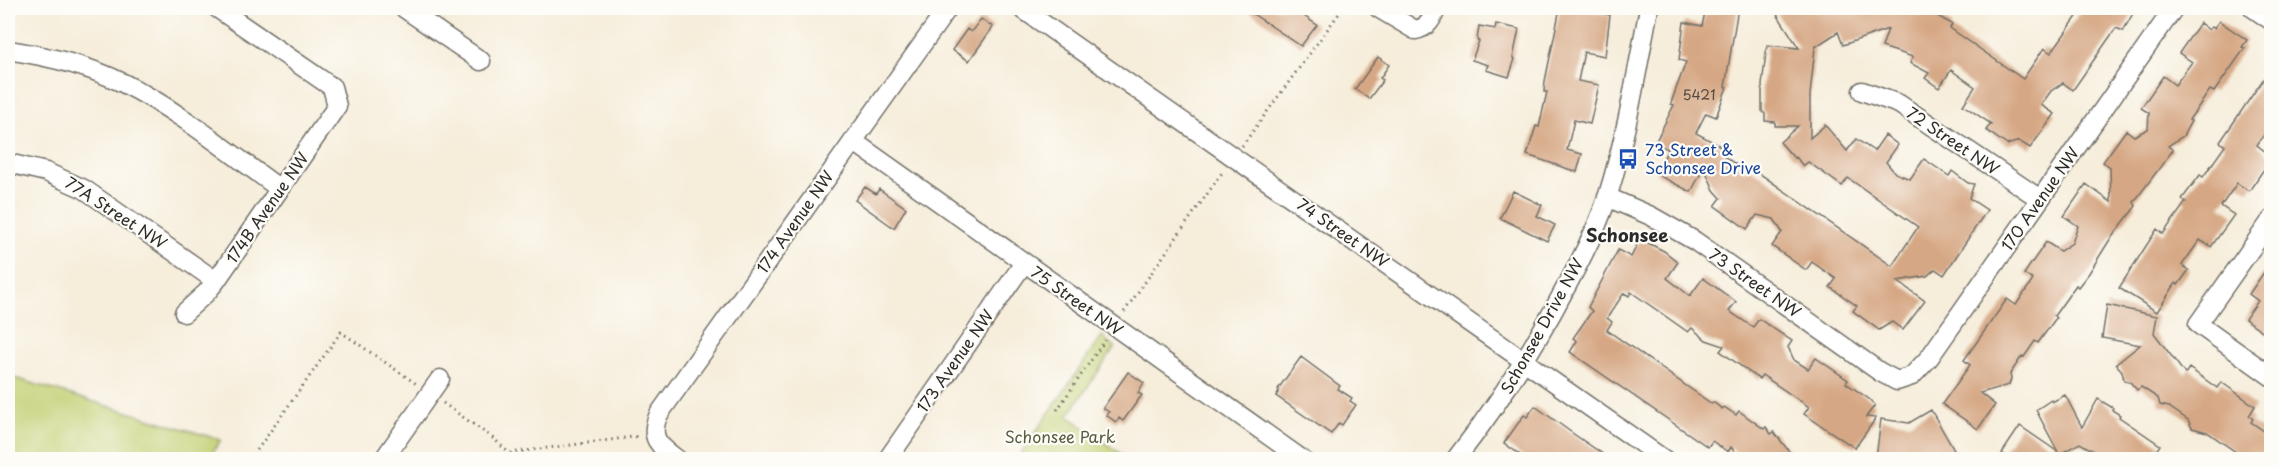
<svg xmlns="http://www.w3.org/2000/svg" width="2279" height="467" font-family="'Playpen Sans',sans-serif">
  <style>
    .green { fill: #c1ce70; stroke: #767c4e; stroke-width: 1.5 }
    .building { fill: #d6a784 }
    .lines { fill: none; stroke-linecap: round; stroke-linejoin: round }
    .minor-casing { stroke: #726f68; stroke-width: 21 }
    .path { stroke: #726f68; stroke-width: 3; stroke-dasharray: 1.5 4.5; stroke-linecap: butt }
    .minor { stroke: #fff; stroke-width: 18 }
    .labels { text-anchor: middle; stroke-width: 4.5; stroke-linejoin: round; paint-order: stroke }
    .number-label { font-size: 14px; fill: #564a41 }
    .street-label { font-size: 16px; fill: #2b2b2b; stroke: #fdfcf7 }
    .transit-label { font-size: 16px; fill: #164399; stroke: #fdfcf7; text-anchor: start }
    .park-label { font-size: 16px; fill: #585c40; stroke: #fdfcf7 }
    .neighbourhood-label { font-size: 18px; font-weight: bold; fill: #2b2b2b; stroke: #fdfcf7 }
  </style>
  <rect width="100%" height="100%" fill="#fdfcf7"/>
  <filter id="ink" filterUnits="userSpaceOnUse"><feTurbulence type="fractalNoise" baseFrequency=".0167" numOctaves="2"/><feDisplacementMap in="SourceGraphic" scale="12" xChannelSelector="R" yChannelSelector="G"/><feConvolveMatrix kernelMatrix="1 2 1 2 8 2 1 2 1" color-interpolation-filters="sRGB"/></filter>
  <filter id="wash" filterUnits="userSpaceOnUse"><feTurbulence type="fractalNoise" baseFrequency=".008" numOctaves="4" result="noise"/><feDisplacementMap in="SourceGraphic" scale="24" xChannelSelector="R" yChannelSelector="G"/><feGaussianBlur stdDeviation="1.35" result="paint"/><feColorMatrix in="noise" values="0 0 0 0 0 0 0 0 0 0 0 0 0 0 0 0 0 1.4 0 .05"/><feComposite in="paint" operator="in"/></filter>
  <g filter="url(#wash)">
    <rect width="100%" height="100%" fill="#f6edda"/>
    <!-- green -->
    <path class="green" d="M1102,336l13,11 -47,69 60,43h-111z
      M8,376l213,64 -13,19h-200z"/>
    <g id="blocks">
      <!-- building -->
      <path class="building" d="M1244,8h48l25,17 -16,21z
        M1560,8h33l-3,3 20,4 -5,41 -21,-4 -6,29 21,4 -9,39 -16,-4 -7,30 15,4 -5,18 -50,-17 9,-29 3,1 8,-35h-3l1,-11z
        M1706,8h32l-13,79h2l-11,30 -10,-4 -10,20 32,17 -4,6 21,15 3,-4 15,9 129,90 26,-39 -70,-49 -6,8 -34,-24 -5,4 -7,-9 -2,1 -14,-16 18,-16h-23v-4l-10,-1v-7l-3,-3v-26l5,-40 32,3 -26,-40h150l29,16 -2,4 73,51 21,-31 7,5 32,-45h53l-13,23 -7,-3 -43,62 -10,-7 -12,8 -10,14 14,9 -25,34 -11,-7 -12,4 -21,-15 5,-6 -28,-19 12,-18 -24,-17 -12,18 -14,-10 4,-5 -19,-10 3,-6 -31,-10 6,-18 -45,16 -5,-13 -23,15 -5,48v43l15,-13 22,26 9,-12 18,12 11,-16 13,10 -12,17 9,11 15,6 14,-20 25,17 3,-5 16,12 6,1 -5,14 18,12 -43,65 -9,-6 -8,7 -30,5 28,20 -22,29 -11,-8 -13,8 -26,-19 4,-5 -27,-19 6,-8 -24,-17 -6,8 -34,-24 10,-14 -8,-13 -17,-4 -10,14 -32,-23 6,-8 -7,-8 -10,-23 -13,25 -35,-18 12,-25 -13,-6 19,-38 -3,-1 1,-4 14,-38 -7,-2 5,-38 18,4z
        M981,19l12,8 -24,34 -17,-11 15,-21 4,3z
        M2219,21l28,19 -5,7 3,1 -31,44 -4,-2 -21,30 2,1 -8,15 -15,10 5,4 -39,52 2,4 -27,35 -20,32 -11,14 -2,-2 -22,31 2,2 -18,25 -3,-2 -11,16 -2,-1 -12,18 1,5 -2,6 -29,8 15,12 -17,24 -36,-25 28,-39 -6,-5 43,-61 9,6 17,-25 -9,-6 22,-32 14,9 12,-8 6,-17 -14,-10 22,-32 25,18 -1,-35 -7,-5 23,-32 8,6 14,-7 1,-16 -8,-5 22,-32 12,9 17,-23 -13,-9 21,-30 9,7 2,-3 3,1z
        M1496,24l23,5 -6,29 2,1 -6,18 -23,-7 2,-5 -16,-5 7,-19 -2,-1 2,-14 16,3z
        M1378,57l11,8 -9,13 3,2 -14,19 -14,-10z
        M2271,68v56l-14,21 14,11v3l-22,32 -12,-8 -16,23 13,9 -23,32 -11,-7 -18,25 7,5 -11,15 -2,-2 -19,29 -38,-24 38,-59 6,5 23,-32 -4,-3 18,-24 3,2 22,-31 -5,-4z
        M865,187l11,7 3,-5 27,19 -12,20 -39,-28z
        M1513,191l29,14 -5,11 18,9 -8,16 -47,-23z
        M1640,239l24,12 14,11 -11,16 23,18 13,-18 33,24 -7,9 24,16 6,-8 33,22 -4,6 6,13 14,9 8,-11 32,22 -2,3 23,16 6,6 -9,12 10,1 -21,30 -51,-34 5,-7 -47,-32 -3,4 -39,-28 4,-5 -18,-6 -14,-12 -4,4 -57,-40 -2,4 -5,-3 -17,25 5,4 -5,8 105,74 1,-2 9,7 2,-2 12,8 3,-4 25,18 2,-2 5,7 3,-2 21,27h-54l-10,-12 -3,5 -16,-11 -4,6 -138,-95 7,-11 -4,-3 19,-27 -4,-4 30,-57 13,7z
        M2271,262v75l-26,-18 13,-18 -9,-7z
        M2107,305l50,11 -3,17 31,41 4,-6 28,20 4,-6 34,24 -6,10 4,3 -2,3 20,14v23h-25l-39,-27 -15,-4 -4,-8 -19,-13 -9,-2 -2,-7 -17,-11 -4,3 -7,-8 -6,-2 -2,-9 -6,-7 24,-19 -38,-7z
        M1301,357l39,29 -2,3 14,9 -2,3 6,4 -14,20 -3,-2 -8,11 -55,-38 3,-5 -1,-2z
        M1128,372l16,11 -6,10 4,2 -19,26 -4,-3 -3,4 -10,-7 3,-3 -6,-4z
        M2065,395l17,32 16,-28 15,9 -1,2 8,5 -1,2 41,28 -4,6 12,8h-60l-28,-16 -30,16h-39l-9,-6 18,-27 38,26 -22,-42 15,-10 1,2z
        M1535,406l40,29 35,24h-84l-22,-16 20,-28 3,2z
        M1931,410l28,49h-81l-2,-1 5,-39 28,4z"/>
    </g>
  </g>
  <g filter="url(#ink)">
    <use href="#blocks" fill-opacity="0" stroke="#726f68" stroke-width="1.5"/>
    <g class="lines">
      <!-- minor casing -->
      <g class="minor-casing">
        <path id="minor" d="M404,8l77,53
          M1021,8l644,452
          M1378,8l37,22c13,-2 17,-11 22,-22
          M2253,8l19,13
          M8,50c39,6 79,15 115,33 55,27 107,70 157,106
          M1862,91l37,13 141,95
          M853,141l450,319
          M8,163l38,9 38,17 132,92
          M1607,197l44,19 44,25 185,131 17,9 15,-5 17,-18 245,-350
          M2272,219l-74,105 74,53
          M184,313l22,-20 10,-12 121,-175 -5,-19 -115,-79
          M383,460l57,-81
          M678,460c-19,-14 -30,-22 -19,-46l289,-406
          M887,460l137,-197
          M1455,460c43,-55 79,-112 111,-173 16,-29 32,-60 42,-92 19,-61 29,-125 41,-187"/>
      </g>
      <!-- path -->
      <path class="path" d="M1242,146l101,-138
        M1124,312l100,-142
        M443,403l51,36 15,14 132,-17
        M1057,410l48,-70
        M250,460l91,-128 77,53"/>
      <!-- minor -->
      <use href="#minor" class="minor"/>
    </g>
  </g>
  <!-- icons -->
  <defs>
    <g id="bus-bare" transform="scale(1.62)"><path d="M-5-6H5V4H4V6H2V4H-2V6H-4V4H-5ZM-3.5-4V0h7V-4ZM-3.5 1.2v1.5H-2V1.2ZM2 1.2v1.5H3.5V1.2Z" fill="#1a4fb4" stroke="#fdfcf7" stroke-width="2.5" paint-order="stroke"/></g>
  </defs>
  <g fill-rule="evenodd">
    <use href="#bus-bare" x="1628" y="159"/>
  </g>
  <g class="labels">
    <!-- number labels -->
    <g class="number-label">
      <text x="1699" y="100">5421</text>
    </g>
    <!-- street labels -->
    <g class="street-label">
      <text transform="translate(1953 141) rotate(34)" y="6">72 Street NW</text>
      <text transform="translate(2040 199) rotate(-55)" y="6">170 Avenue NW</text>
      <text transform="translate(267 208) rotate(-55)" y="6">174B Avenue NW</text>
      <text transform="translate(116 213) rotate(33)" y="6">77A Street NW</text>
      <text transform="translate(795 222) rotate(-55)" y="6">174 Avenue NW</text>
      <text transform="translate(1343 233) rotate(35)" y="6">74 Street NW</text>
      <text transform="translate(1755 283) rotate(35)" y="6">73 Street NW</text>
      <text transform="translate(1077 301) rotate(35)" y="6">75 Street NW</text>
      <text transform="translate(1542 326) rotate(-61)" y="6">Schonsee Drive NW</text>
      <text transform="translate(955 361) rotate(-55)" y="6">173 Avenue NW</text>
    </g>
    <!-- transit labels -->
    <g class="transit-label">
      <text x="1645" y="156">73 Street &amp;<tspan x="1645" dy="18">Schonsee Drive</tspan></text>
    </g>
    <!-- park labels -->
    <g class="park-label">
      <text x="1060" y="443">Schonsee Park</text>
    </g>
    <!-- neighbourhood labels -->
    <g class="neighbourhood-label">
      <text x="1627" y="242">Schonsee</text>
    </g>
  </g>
  <!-- margin -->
  <rect width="2279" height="467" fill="none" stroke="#fdfcf7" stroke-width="30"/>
</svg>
